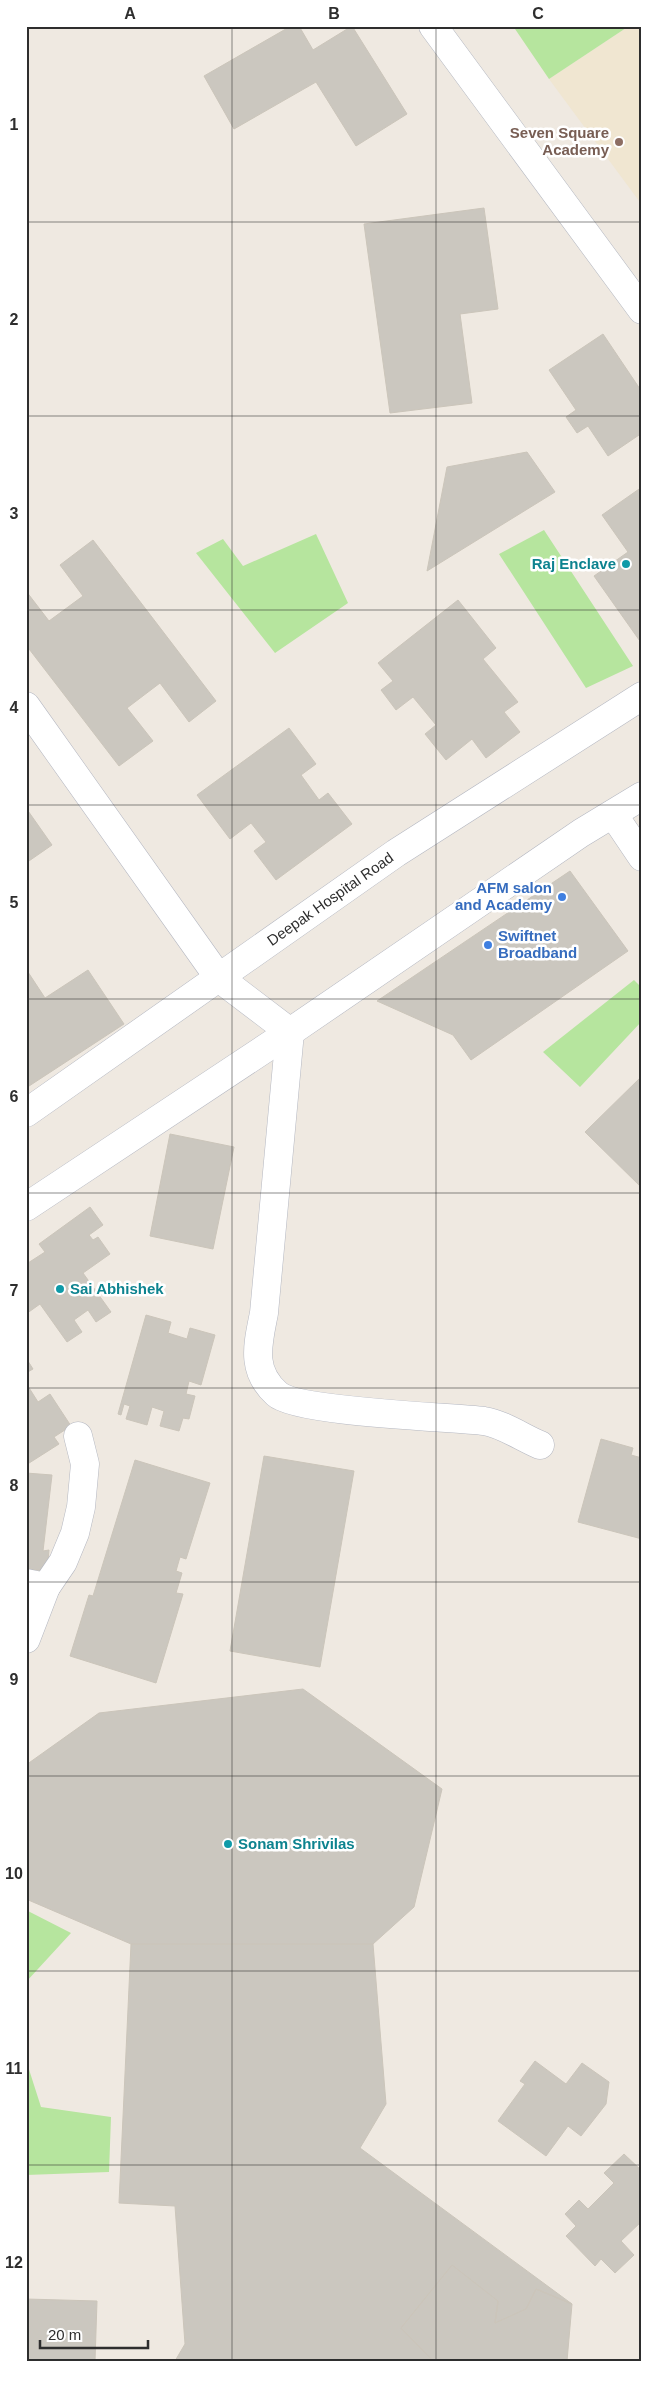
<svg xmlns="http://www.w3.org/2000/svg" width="668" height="2387" font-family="Arial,sans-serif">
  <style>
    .education { fill: #f0e6d1 }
    .green { fill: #b6e59e }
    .building { fill: #cbc7bf; stroke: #cbc5ba }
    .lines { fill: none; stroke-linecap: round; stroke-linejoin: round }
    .minor-casing { stroke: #b4b7c1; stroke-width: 29 }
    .minor { stroke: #fff; stroke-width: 28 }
    .grid { fill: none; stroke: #2e2e2e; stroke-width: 1; stroke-opacity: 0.55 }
    .education-dot { fill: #8d6e63; stroke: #fff; stroke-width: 2 }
    .culture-dot { fill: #0f9aa8; stroke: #fff; stroke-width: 2 }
    .shop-dot { fill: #3f7fe0; stroke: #fff; stroke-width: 2 }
    .labels { text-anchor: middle; stroke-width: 5; stroke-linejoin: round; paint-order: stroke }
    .education-label { font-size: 15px; font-weight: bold; fill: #785e54; stroke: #fff; text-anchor: end }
    .culture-label { font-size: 15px; font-weight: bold; fill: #0d838f; stroke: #fff; text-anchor: start }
    .shop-label { font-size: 15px; font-weight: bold; fill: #366cbe; stroke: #fff; text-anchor: end }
    .street-label { font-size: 15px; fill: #2e2e2e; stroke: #fff }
    .neatline { fill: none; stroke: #2e2e2e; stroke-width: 2 }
    .grid-label { font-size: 16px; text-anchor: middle; font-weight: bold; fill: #2e2e2e }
  </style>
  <rect width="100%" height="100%" fill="#efe9e1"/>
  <!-- education -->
  <path class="education" d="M629,26h13v179l-93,-126z"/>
  <!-- green -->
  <path class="green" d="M513,26h116l-80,53z
    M544,530l89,136 -47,22 -87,-134z
    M316,534l32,69 -73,50 -79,-100 27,-14 20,27z
    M634,980l8,8v33l-62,66 -37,-35z
    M26,1910l45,23 -45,49z
    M26,2060l15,47 70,10 -2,55 -83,3z"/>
  <!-- building -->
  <path class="building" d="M291,26h8l14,24 39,-24 55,88 -51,32 -40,-64 -82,47 -30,-53z
    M484,208l14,101 -38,5 12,89 -82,10 -26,-189z
    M603,334l39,58v41l-34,23 -20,-30 -11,7 -11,-16 10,-7 -27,-40z
    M527,452l28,40 -128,79 20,-104z
    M642,487v157l-48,-68 34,-24 -26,-37z
    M93,540l123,161 -27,21 -29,-39 -33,25 26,33 -34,25 -93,-121v-54l23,30 34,-25 -23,-31z
    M458,600l38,48 -13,11 35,43 -14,10 16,20 -34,26 -14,-19 -26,21 -21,-26 11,-9 -23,-28 -17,13 -15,-20 12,-9 -15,-18z
    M289,728l27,36 -15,11 18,25 9,-7 24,31 -76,56 -22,-29 12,-9 -15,-19 -21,16 -33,-44z
    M26,808l26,37 -26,18z
    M570,871l58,80 -131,91 -26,18 -18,-25 -76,-34z
    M26,969l19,29 43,-28 36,54 -98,64z
    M642,1076v112l-57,-56z
    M170,1134l64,13 -21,102 -63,-13z
    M90,1207l13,18 -14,10 4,5 5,-3 12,17 -27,19 28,39 -15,10 -8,-12 -14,10 8,12 -15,10 -27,-38 -14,10v-53l2,2 17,-11 -6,-8z
    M146,1315l25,7 -3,11 19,6 3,-11 25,7 -14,50 -12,-4 -3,13 9,2 -6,23 -6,-1 -4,13 -19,-5 4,-15 -12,-4 -5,18 -21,-6 4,-13 -6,-2 -3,11 -3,-1z
    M26,1358l7,11 -7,4z
    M26,1383l12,19 12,-8 21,32 -17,11 5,7 -33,21z
    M601,1439l32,9 -2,7 11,3v81l-64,-17z
    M264,1456l90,15 -34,196 -90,-16z
    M135,1460l75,23 -24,76 -6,-2 -4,14 6,2 -6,20 7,1 -27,89 -86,-27 19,-61 4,1z
    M26,1473l26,2 -9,76 6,-1 -2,21 -21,-2z
    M303,1689l139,100 -28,118 -41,37h-242l-105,-45v-134l73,-52z
    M131,1944h242l13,160 -26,44 212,156 -36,-15 -10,20 -31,14 3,-22 -46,-36 -51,63 32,33h-258l10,-17 -10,-138 -56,-3z
    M535,2061l31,23 16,-21 27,19 -3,22 -25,32 -13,-10 -22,30 -48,-35 27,-37 -5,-3z
    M624,2154l18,17v50l-21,20 13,14 -19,18 -14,-14 -6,7 -29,-30 10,-10 -11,-12 14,-14 9,9 26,-26 -10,-10z
    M452,2265l46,36 -3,22 31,-14 10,-20 36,15 -5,57h-134l-32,-33z
    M26,2299l71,2 -2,60h-69z"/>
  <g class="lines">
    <!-- minor casing -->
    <g class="minor-casing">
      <g id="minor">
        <path d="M433,26l209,284"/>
        <path d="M26,706l193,272 71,54 -26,281c-6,31 -14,57 13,81 20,18 172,23 207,27 19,3 39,17 56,24"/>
        <path d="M613,814l29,43"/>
        <path id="s1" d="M26,1113l370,-260 246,-157"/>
        <path d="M26,1207l264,-175 291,-199 61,-37"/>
        <path d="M26,1583l20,4 -20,52"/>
        <path d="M46,1587l17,-25 12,-29 6,-26 4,-43 -7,-28"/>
      </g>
    </g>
    <!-- minor -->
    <use href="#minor" class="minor"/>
  </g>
  <!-- grid -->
  <path class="grid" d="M232,26v2335M436,26v2335M26,222h616M26,416h616M26,610h616M26,805h616M26,999h616M26,1193h616M26,1388h616M26,1582h616M26,1776h616M26,1971h616M26,2165h616"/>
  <!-- markers -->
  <circle class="education-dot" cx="619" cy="142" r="5"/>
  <g class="culture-dot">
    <circle cx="626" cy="564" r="5"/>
    <circle cx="60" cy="1289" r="5"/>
    <circle cx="228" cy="1844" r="5"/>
  </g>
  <g class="shop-dot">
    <circle cx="562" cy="897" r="5"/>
    <circle cx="488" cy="945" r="5"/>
  </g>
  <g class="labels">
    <!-- education labels -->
    <g class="education-label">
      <text x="609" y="138">Seven Square<tspan x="609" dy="17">Academy</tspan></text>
    </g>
    <!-- culture labels -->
    <g class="culture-label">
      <text x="616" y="569" text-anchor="end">Raj Enclave</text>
      <text x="70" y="1294">Sai Abhishek</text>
      <text x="238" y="1849">Sonam Shrivilas</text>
    </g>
    <!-- shop labels -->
    <g class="shop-label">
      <text x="552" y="893">AFM salon<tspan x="552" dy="17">and Academy</tspan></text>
      <text x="498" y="941" text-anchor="start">Swiftnet<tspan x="498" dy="17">Broadband</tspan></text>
    </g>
    <!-- street labels -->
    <g class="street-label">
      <text dy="5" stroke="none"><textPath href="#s1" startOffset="372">Deepak Hospital Road</textPath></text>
    </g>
  </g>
  <!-- border -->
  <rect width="668" height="2387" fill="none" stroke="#ffffff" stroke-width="55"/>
  <!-- scale -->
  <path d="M40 2340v8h108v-8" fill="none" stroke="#2e2e2e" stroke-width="2.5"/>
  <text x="48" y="2340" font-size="15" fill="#2e2e2e" stroke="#ffffff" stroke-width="4" paint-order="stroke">20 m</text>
  <rect x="28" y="28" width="612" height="2332" class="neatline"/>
  <g class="grid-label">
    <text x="130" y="19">A</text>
    <text x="334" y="19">B</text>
    <text x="538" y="19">C</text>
    <text x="14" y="130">1</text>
    <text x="14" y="325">2</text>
    <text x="14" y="519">3</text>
    <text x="14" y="713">4</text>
    <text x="14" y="908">5</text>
    <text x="14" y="1102">6</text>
    <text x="14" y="1296">7</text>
    <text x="14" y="1491">8</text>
    <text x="14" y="1685">9</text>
    <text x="14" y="1879">10</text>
    <text x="14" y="2074">11</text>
    <text x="14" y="2268">12</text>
  </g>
</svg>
